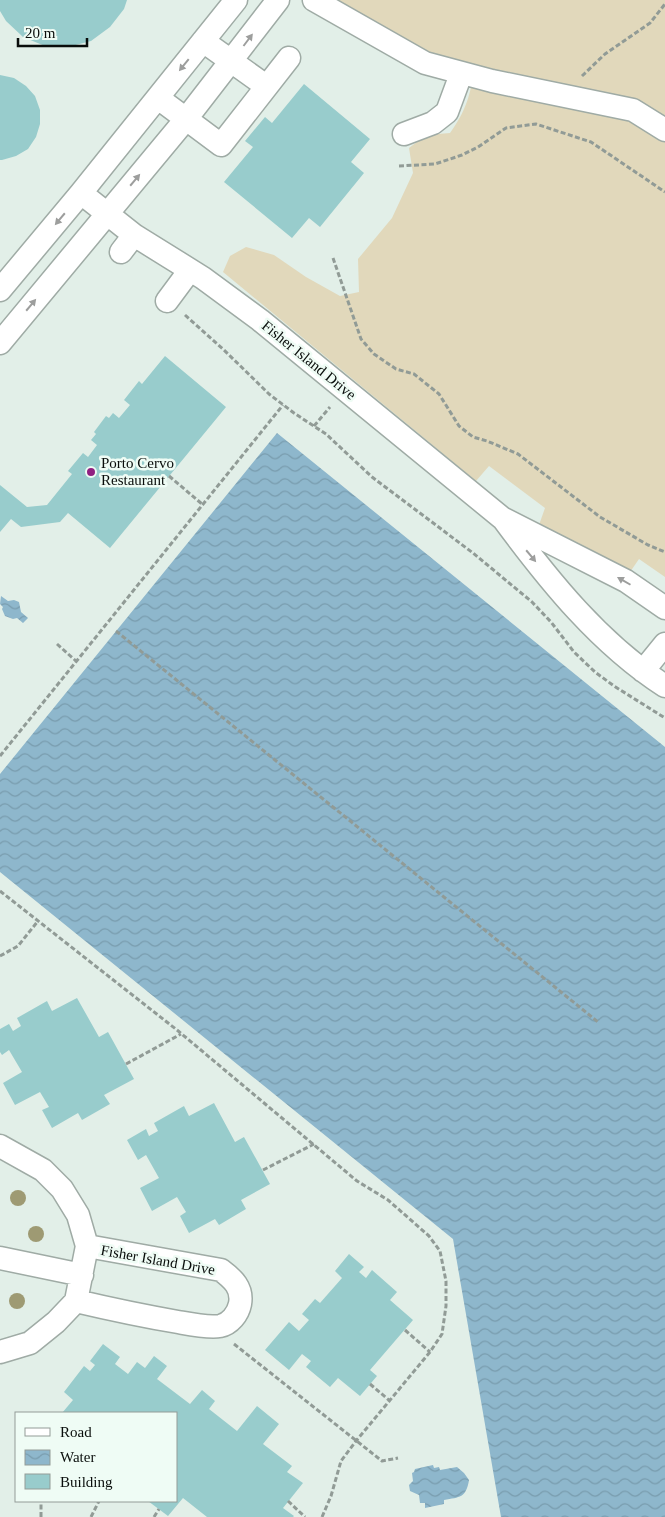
<svg xmlns="http://www.w3.org/2000/svg" width="665" height="1517" font-family="'Times New Roman',serif">
  <style>
    .grass { fill: #e1d8bb }
    .water { fill: url(#water-waves) }
    .building { fill: #98cccc }
    .lines { fill: none; stroke-linecap: round; stroke-linejoin: round }
    .minor-casing { stroke: #9faba5; stroke-width: 25 }
    .path { stroke: #919b96; stroke-width: 3; stroke-dasharray: 5 2.5; stroke-linecap: butt }
    .minor { stroke: #fff; stroke-width: 22 }
    .tree { fill: #9e9a73 }
    .oneway { fill: #9d9e9d }
    .poi-dot { fill: #902081; stroke: #effcf5; stroke-width: 2 }
    .labels { text-anchor: middle; stroke-width: 5; stroke-linejoin: round; paint-order: stroke }
    .street-label { font-size: 15px; fill: #090d0b; stroke: #effcf5 }
    .poi-label { font-size: 15px; fill: #090d0b; stroke: #effcf5; text-anchor: start }
  </style>
  <defs>
    <pattern id="water-waves" width="16" height="10" patternUnits="userSpaceOnUse" patternTransform="scale(1.25)"><rect width="16" height="10" fill="#8eb7cc"/><path d="M0 5q4-4 8 0t8 0" fill="none" stroke="#799cae"/></pattern>
  </defs>
  <rect width="100%" height="100%" fill="#e2efe8"/>
  <!-- grass -->
  <path class="grass" d="M333,0h332v577l-26,-18 -11,16 -89,-50 6,-17 -56,-42 -13,15 -253,-209 7,-16 16,-9 28,8 32,22 34,19 19,-4 -1,-33 34,-41 21,-45 -4,-25 17,-13 24,-2c16,-22 21,-39 24,-65 -47,-10 -99,-44 -141,-68z"/>
  <!-- water -->
  <path class="water" d="M277,433l388,314v770h-164l-48,-278 -453,-367v-98z
    M1,596l7,5 6,-1 5,2 2,10 7,6 -5,5 -6,-5 -4,1 -8,-3 -3,-7 1,-2 -3,-3z
    M433,1465l1,3 5,-1 1,3 17,-3 7,6 5,7c-3,18 -9,17 -25,20v4l-19,4v-5h-5l-1,-8 -9,-4 -1,-6 4,-4 -1,-8 2,-1 1,-3z"/>
  <!-- building -->
  <path class="building" d="M0,0h127l-3,9 -14,18 -19,14 -23,6 -23,-1 -22,-9 -17,-16 -6,-10z
    M0,75l14,3 12,8 9,10 5,14v14l-4,13 -8,12 -12,7 -14,4h-2z
    M304,84l66,55 -19,23 13,11 -44,54 -11,-9 -17,20 -68,-56 29,-35 -8,-6 20,-24 7,6z
    M165,356l61,51 -116,141 -42,-35 -8,9 -39,5 -10,-8 -11,13v-47l27,22 20,-2 25,-31 -4,-3 15,-18 5,4 9,-12 -6,-5 5,-6 -2,-2 12,-16 3,2 4,-5 6,5 11,-13 -6,-5 15,-19 3,3z
    M77,998l22,39 9,-5 26,47 -30,16 6,9 -28,16 -4,-7 -26,15 -10,-18 7,-3 -9,-15 -25,13 -12,-22 19,-11 -13,-22 -7,5 -2,-3v-23l9,-5 4,7 8,-5 -4,-8 30,-17 5,10z
    M214,1103l21,39 9,-5 26,47 -29,16 5,9 -27,16 -4,-6 -26,14 -9,-17 6,-4 -9,-15 -25,14 -12,-23 19,-10 -13,-23 -8,5 -11,-20 19,-11 3,7 9,-5 -4,-8 30,-17 5,10z
    M349,1254l15,13 -5,5 7,6 6,-8 25,22 -7,8 23,20 -43,50 7,6 -17,20 -22,-18 -8,9 -24,-20 5,-6 -9,-7 -13,16 -24,-20 24,-28 10,9 10,-11 -7,-6 13,-15 5,4 22,-25 -7,-7z
    M103,1344l17,13 -5,7 13,10 9,-12 8,6 9,-12 13,10 -10,13 33,25 12,-14 13,11 -6,8 28,22 20,-25 22,18 -16,20 29,22 -5,6 16,11 -20,25 11,8 -1,1h-86l-24,-19 -15,18 -20,-15h28v-88h-114l11,-13 -9,-8 20,-26 6,5 5,-6 -5,-4z"/>
  <g class="lines">
    <!-- minor casing -->
    <g class="minor-casing">
      <path id="minor" d="M314,0l111,63 67,18 141,29 32,20
        M203,41l63,45
        M158,98l63,47 68,-87
        M404,134l29,-11 14,-11 14,-38
        M81,193l53,42 69,43 57,42 242,198 124,63 39,27
        M121,252l13,-17
        M0,290l81,-97 155,-193
        M167,301l23,-31
        M0,343l186,-224 92,-119
        M504,520c46,62 96,124 161,166
        M643,671l22,-27
        M0,1146l43,24 19,19 16,26 9,31 -11,55 -20,21 -26,21 -30,9
        M0,1258l82,17
        M76,1301c34,8 67,15 102,21 11,2 30,6 42,4 10,-2 18,-12 20,-22 3,-16 -7,-25 -19,-34l-134,-24"/>
    </g>
    <!-- path -->
    <path class="path" d="M582,76l23,-22 45,-31 15,-19
      M399,166l36,-2 27,-9 16,-8 28,-19 30,-4 55,18 74,50
      M333,258l28,81 13,15 22,15 18,5 25,20 20,32 14,11 14,4 31,13 82,63 48,28 17,7
      M185,315l39,35 45,44 25,19 32,21 46,43 101,76 59,49 19,20 23,30 21,20 19,14 51,32
      M314,426l16,-19
      M169,476l33,28
      M116,631l482,391
      M57,644l19,17
      M0,756l283,-351
      M0,891l177,139 180,151 31,19 41,36 11,15 6,30v25l-4,28 -12,18 -74,89 -15,20 -10,35 -9,21
      M0,956l18,-10 20,-25
      M126,1064l55,-30
      M263,1170l51,-26
      M405,1330l25,22
      M234,1344l148,117 16,-3
      M370,1384l20,17
      M288,1501l17,16
      M41,1517v-16
      M91,1517l8,-16
      M154,1517l5,-8"/>
    <!-- minor -->
    <use href="#minor" class="minor"/>
  </g>
  <!-- trees -->
  <g class="tree">
    <circle cx="18" cy="1198" r="8"/>
    <circle cx="36" cy="1234" r="8"/>
    <circle cx="17" cy="1301" r="8"/>
  </g>
  <!-- one-way arrows -->
  <defs><path id="oneway-solid" d="M-6-.8H1V-3.2L6.5 0L1 3.2V.8H-6Z" transform="scale(1.25)"/></defs>
  <g class="oneway">
    <use href="#oneway-solid" transform="translate(248 40) rotate(-53)"/>
    <use href="#oneway-solid" transform="translate(184 65) rotate(129)"/>
    <use href="#oneway-solid" transform="translate(135 180) rotate(-50)"/>
    <use href="#oneway-solid" transform="translate(60 219) rotate(130)"/>
    <use href="#oneway-solid" transform="translate(31 305) rotate(-50)"/>
    <use href="#oneway-solid" transform="translate(531 556) rotate(50)"/>
    <use href="#oneway-solid" transform="translate(624 581) rotate(-150)"/>
  </g>
  <!-- markers -->
  <circle class="poi-dot" cx="91" cy="472" r="5"/>
  <g class="labels">
    <!-- street labels -->
    <g class="street-label">
      <text transform="translate(309 360) rotate(39)" y="5">Fisher Island Drive</text>
      <text transform="translate(158 1260) rotate(10)" y="5">Fisher Island Drive</text>
    </g>
    <!-- poi labels -->
    <g class="poi-label">
      <text x="101" y="468">Porto Cervo<tspan x="101" dy="17">Restaurant</tspan></text>
    </g>
  </g>
  <!-- legend -->
  <rect x="15" y="1412" width="162" height="90" fill="#effcf5" stroke="#939c97"/>
  <rect x="25" y="1428" width="25" height="8" fill="#ffffff" stroke="#939c97"/>
  <text x="60" y="1437" font-size="15" fill="#090d0b">Road</text>
  <rect x="25" y="1450" width="25" height="15" fill="url(#water-waves)" stroke="#939c97"/>
  <text x="60" y="1462" font-size="15" fill="#090d0b">Water</text>
  <rect x="25" y="1474" width="25" height="15" fill="#98cccc" stroke="#939c97"/>
  <text x="60" y="1487" font-size="15" fill="#090d0b">Building</text>
  <!-- scale -->
  <path d="M18 38v8h69v-8" fill="none" stroke="#090d0b" stroke-width="2.5"/>
  <text x="25" y="38" font-size="15" fill="#090d0b" stroke="#effcf5" stroke-width="4" paint-order="stroke">20 m</text>
</svg>
